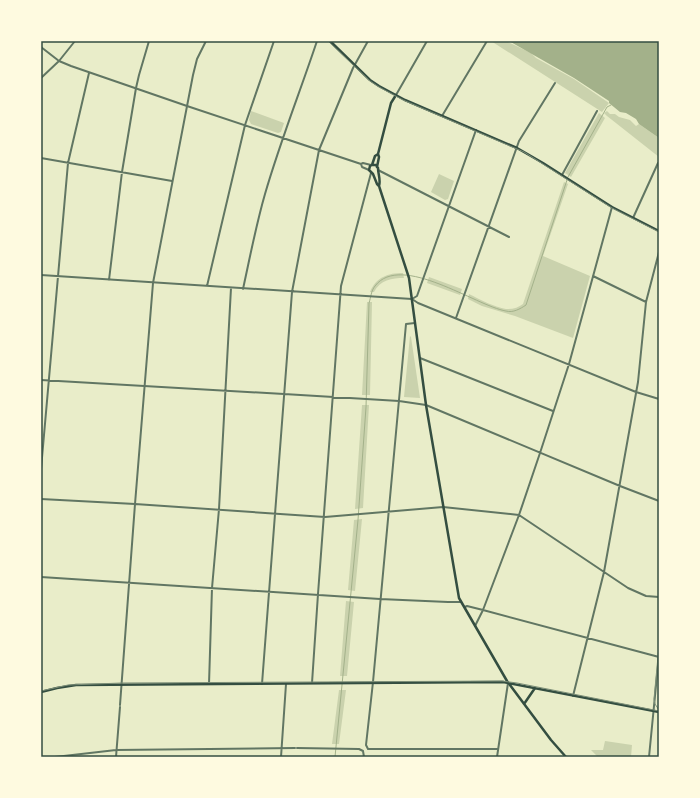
<svg xmlns="http://www.w3.org/2000/svg" width="700" height="798" font-family="'Playfair Display',serif">
  <style>
    .green { fill: #cad2ad }
    .water { fill: #a3b18a }
    .lines { fill: none; stroke-linecap: round; stroke-linejoin: round }
    .stream { stroke: #a3b18a; stroke-width: 1 }
    .minor { stroke: #617663; stroke-width: 2 }
    .tertiary { stroke: #617663; stroke-width: 2 }
    .secondary { stroke: #344e41; stroke-width: 2.5 }
    .tram { stroke: #7c8e77; stroke-width: 1 }
    .neatline { fill: none; stroke: #344e41; stroke-width: 1.5 }
  </style>
  <rect width="100%" height="100%" fill="#e9edc9"/>
  <!-- green -->
  <path class="green" d="M491,41h15l25,12 5,5 38,21 35,24 -7,9z
    M251,111l33,12 -3,9 -3,1 -27,-9 -2,-4z
    M607,111l3,3h5l4,3 11,3 6,6 3,-2 20,14v19l-52,-41 -3,-3z
    M599,113l6,5 -34,59 -6,-4z
    M439,174l15,7 -6,18 -3,1 -14,-8z
    M564,182l4,2 -25,72 47,20 -17,62 -58,-22 -33,-10 -14,-7 1,-5c10,5 29,15 39,15 6,0 11,-2 15,-5z
    M403,273l1,5c-12,0 -24,2 -30,14h-4c6,-15 18,-19 33,-19z
    M429,277l33,12 -2,6 -33,-12z
    M367,302h5l-2,93h-8z
    M410,336l1,1 9,61 -16,-1z
    M362,405h7l-6,103 -8,1z
    M362,519l-7,72 -7,-1 6,-70z
    M346,601l8,1 -7,74h-7z
    M339,690h7l-7,54h-7z
    M605,741l27,4 -1,12h-33l-7,-7h12z"/>
  <!-- water -->
  <path class="water" d="M509,41h150v97l-20,-14 -3,-5 -10,-6 -6,-1 -11,-9v-2l-35,-23z"/>
  <g class="lines">
    <!-- stream -->
    <path class="stream" d="M568,177l39,-70 4,-2
      M335,757l23,-237 8,-113 3,-104c2,-6 2,-12 6,-17 26,-34 101,20 131,25 7,2 14,-2 20,-6l41,-125"/>
    <!-- minor -->
    <path class="minor" d="M396,95l31,-54
      M187,106l174,58 2,-1 8,2
      M442,116l45,-75
      M41,158l131,23
      M361,164l1,3 7,3
      M378,170l131,67
      M562,175l35,-64
      M633,218l25,-55
      M41,275l371,24
      M593,276l53,26
      M109,280l13,-108 14,-84 3,-13 10,-34
      M207,286l38,-161 29,-84
      M243,289c7,-32 13,-64 22,-95 15,-52 35,-102 52,-153
      M412,299l6,4 218,89 23,7
      M412,299l5,-3 59,-166
      M456,318l63,-177 36,-58
      M415,323l-9,1 -33,358 -7,63 2,4h130
      M420,358l133,53
      M41,380l243,14 115,7 27,4 194,81 39,15
      M41,469l27,-306 21,-90
      M41,577l339,22 68,3h13
      M465,607l2,-1 16,4 176,47
      M475,626l8,-16 36,-95 21,-62 29,-89 43,-157
      M312,683l6,-89 23,-308 30,-113
      M209,684l3,-96 7,-79 12,-221
      M262,684l30,-392 27,-142 34,-82 15,-27
      M573,696l31,-124 34,-190 8,-80 13,-50
      M120,705l15,-201 190,13 118,-10 76,8 109,73 18,8 13,1
      M297,748l62,1 4,2 1,6
      M55,757l61,-7 179,-2
      M116,757l4,-50
      M281,757l5,-73
      M497,757l11,-74
      M649,757l10,-102"/>
    <!-- tertiary -->
    <path class="tertiary" d="M41,47l18,14 12,5 116,40
      M41,78l18,-17 16,-20
      M41,499l94,5 18,-221 40,-208 4,-16 9,-18"/>
    <!-- secondary -->
    <path class="secondary" d="M330,41l40,39 9,6 26,14 112,48 26,15 69,44 47,24
      M372,165l3,-9 3,-2 13,-51 5,-8
      M377,167l2,-10 -1,-3
      M379,186c2,-6 -1,-12 -1,-18l-2,-3h-4l-2,1 -1,4 4,4 4,10 2,2 30,92 17,127 33,193 48,83 44,59 15,17
      M41,692l16,-4 19,-3 427,-3 156,30
      M524,704l11,-16"/>
    <!-- tram -->
    <path class="tram" d="M328,41l42,40 9,6 24,13 121,52 88,56 47,24
      M659,646l-5,53 1,5 4,6
      M41,691l27,-6 54,-2 380,-2 15,2 142,28"/>
  </g>
  <!-- border -->
  <rect width="700" height="798" fill="none" stroke="#fefae0" stroke-width="84"/>
  <rect x="42" y="42" width="616" height="714" class="neatline"/>
</svg>
